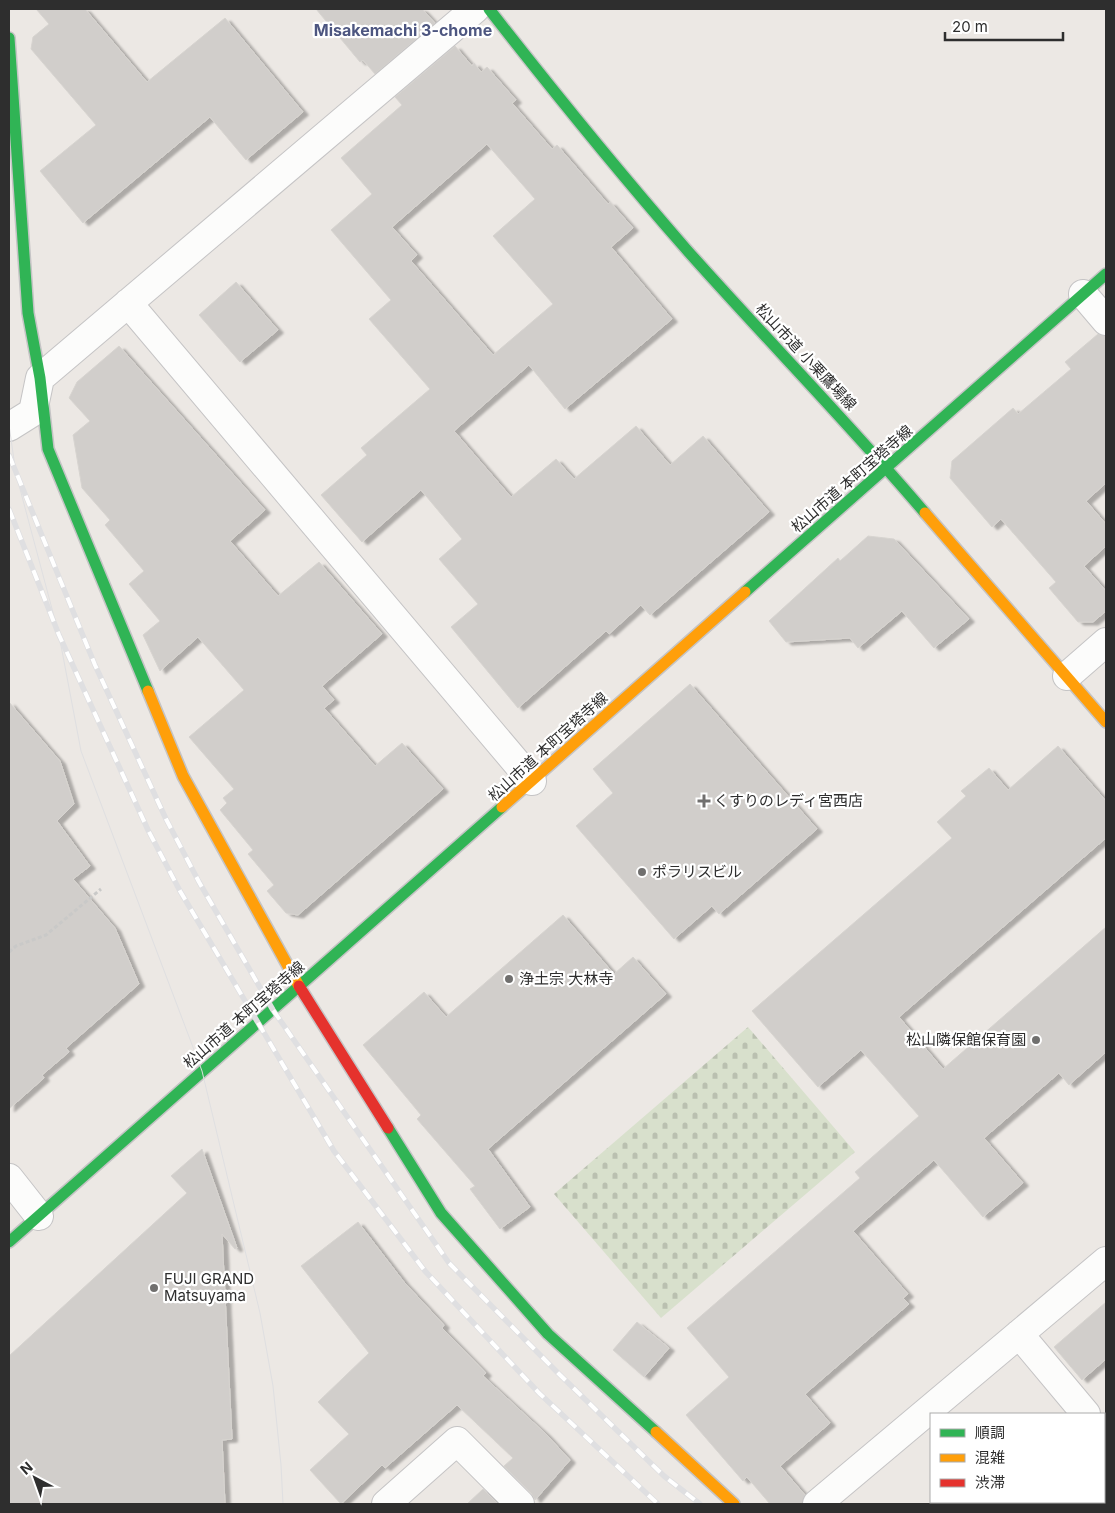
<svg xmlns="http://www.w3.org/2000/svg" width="1115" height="1513" font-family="Inter,'Noto Sans JP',sans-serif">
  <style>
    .cemetery { fill: url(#cemetery-stones) }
    .building { fill: #d1cecb; stroke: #d7d4d0; fill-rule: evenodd; filter: url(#shadow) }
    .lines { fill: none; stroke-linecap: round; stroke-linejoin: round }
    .street-casing { stroke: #c5c4c5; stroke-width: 30 }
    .fast-casing { stroke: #c5c4c5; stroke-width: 14 }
    .slow-casing { stroke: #c5c4c5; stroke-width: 14 }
    .jam-casing { stroke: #c5c4c5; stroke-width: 14 }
    .path { stroke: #c9c9c8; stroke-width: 3; stroke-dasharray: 4 2.5; stroke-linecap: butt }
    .street { stroke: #fcfcfb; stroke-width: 28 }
    .fast { stroke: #30b455; stroke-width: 11 }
    .slow { stroke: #ff9f0a; stroke-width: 11 }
    .jam { stroke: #e5322d; stroke-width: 11 }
    .tram { stroke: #dfdfe1; stroke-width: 1 }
    .rail-casing { stroke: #dfdfe1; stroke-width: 5.5 }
    .rail { stroke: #fff; stroke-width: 4; stroke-dasharray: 11; stroke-linecap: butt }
    .poi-dot { fill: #706f6e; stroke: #fff; stroke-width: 2 }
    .labels { text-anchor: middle; stroke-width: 4.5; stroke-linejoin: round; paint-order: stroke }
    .street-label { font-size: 15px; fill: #2e2e2e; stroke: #fff }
    .poi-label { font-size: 15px; fill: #2e2e2e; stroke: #fff; text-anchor: start }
    .neighbourhood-label { font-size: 16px; font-weight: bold; fill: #4d5680; stroke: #fff }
  </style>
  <defs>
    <pattern id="cemetery-stones" width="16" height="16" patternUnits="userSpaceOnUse" patternTransform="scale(1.25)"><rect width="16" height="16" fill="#d8e0cc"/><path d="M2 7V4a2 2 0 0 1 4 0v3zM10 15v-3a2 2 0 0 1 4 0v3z" fill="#bac0b0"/></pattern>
    <filter id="shadow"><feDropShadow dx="5.5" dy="3" stdDeviation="1" flood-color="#0004"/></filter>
  </defs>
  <rect width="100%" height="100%" fill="#ece8e4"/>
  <!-- cemetery -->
  <path class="cemetery" d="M748,1027l107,125 -194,166 -107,-124z"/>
  <!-- building -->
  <path class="building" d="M36,9h49l62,73 78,-64 78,94 -57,48 -36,-43 -127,106 -43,-52 56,-46 -65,-76 2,-12 16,-13z
    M316,9h106l13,14 -60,51 -12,-14 -3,2z
    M455,46l17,20 2,-3 7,9 6,-5 29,33 -4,3 40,46 5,-4 51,59 2,-2 23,26 -22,19 61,72 -107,90 -36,-44 -75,66 57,66 45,-38 18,20 62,-53 34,39 33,-29 66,76 -119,103 -9,-10 -32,29 -3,-3 -88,77 -67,-81 27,-23 -39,-45 23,-20 -41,-49 -59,52 -41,-47 46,-40 -6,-7 69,-59 -61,-70 22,-19 -60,-70 41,-36 -31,-36 61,-53 -7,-8zM487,144l48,55 -42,37 60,68 -60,51 -82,-94 6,-6 -25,-28z
    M236,282l42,48 -38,32 -41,-47z
    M1098,334l8,2v147l-20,18 20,23v22l-22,20 22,25v20l-13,11h-15l-29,-34 7,-6 -55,-63 -9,8 -42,-49 2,-17 61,-53 5,6 53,-45 -6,-7z
    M119,346l146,164 -35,31 48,55 41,-34 63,72 -60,52 12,14 -10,8 51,58 27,-23 41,46 -145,126 -12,-2 -19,-22 7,-6 -26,-31 5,-4 -33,-40 7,-7 -4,-5 11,-9 -45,-52 55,-47 -46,-53 -38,34 -17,-36 17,-14 -31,-37 15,-13 -39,-46 5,-5 -28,-32 -9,-53 17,-14 -21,-23 8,-16z
    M868,536l26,3 75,80 -35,29 -32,-37 -44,37 -8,-10 -64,4 -17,-21 69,-63 2,3z
    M690,684l127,145 -98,85 -7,-8 -38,33 -98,-113 37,-33 -20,-24z
    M9,702l51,59 14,43 -17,17 33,45 -17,13 42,49 24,56 -73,64 3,4 -27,23 2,3 -35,31z
    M1058,746l48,55v37l-207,179 44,52 163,-142v125l-37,33 -10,-12 -75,65 39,45 -40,34 -49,-57 -81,71 55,63 -5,4 6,6 -104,90 25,29 -50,43 25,29 -3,9h-32l-23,-27 -4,4 -57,-66 43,-38 -42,-49 173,-150 -5,-6 64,-56 -58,-66 -43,37 -66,-76 200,-173 -15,-16 29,-26 -5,-5 28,-23 19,22z
    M563,915l51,59 19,-17 33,37 -178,155 42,58 -30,22 -30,-40 5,-3 -58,-67 4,-4 -58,-70 61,-53 22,25z
    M202,1149l35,99 -2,1 -13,-15 10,205 -10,1 3,64h-216v-148l178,-163 -16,-17z
    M358,1222l46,60 40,43 -2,3 44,45 -3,3 63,58 24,26 -35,40 -4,-7 -27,-27 9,-8 -56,-53 -72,63 -3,-3 -41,39 -31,-34 39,-36 -31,-32 51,-49 -68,-87z
    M1106,1302v57l-24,21 -28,-33z
    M637,1322l32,26 -25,29 -31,-27z
    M483,1489l15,15h-31z"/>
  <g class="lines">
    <!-- street casing -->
    <g class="street-casing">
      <path id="street" d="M1083,294l23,27
        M128,303l404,478
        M9,427l24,-15 7,-34 435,-369
        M1067,676l39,-34
        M9,1178l30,38
        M1019,1334l67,80
        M1104,1435l2,3
        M386,1504l71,-63 63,63
        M817,1504l289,-243"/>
    </g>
    <!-- fast casing -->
    <g class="fast-casing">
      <path id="fast" d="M489,9c64,82 129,162 197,240 79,89 162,173 239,264
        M9,38l19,275 12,65 8,71 100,242
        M745,592l361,-318
        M388,1128l53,85 107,121 108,98
        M9,1242l493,-435"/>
    </g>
    <!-- slow casing -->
    <g class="slow-casing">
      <path id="slow" d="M925,513l181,209
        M148,691l35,85 116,210
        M502,807l243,-215
        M656,1432l78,72"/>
    </g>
    <!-- jam casing -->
    <g class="jam-casing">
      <path id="jam" d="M299,986l89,142"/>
    </g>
    <!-- path -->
    <path class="path" d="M9,952l7,-6 30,-11 55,-46"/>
    <!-- street -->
    <use href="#street" class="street"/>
    <!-- fast -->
    <use href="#fast" class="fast"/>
    <!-- slow -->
    <use href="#slow" class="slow"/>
    <!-- jam -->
    <use href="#jam" class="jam"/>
    <!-- tram -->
    <path class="tram" d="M9,425l7,49 43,161 22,116 121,320 58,242 13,73 8,79 2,39"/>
    <!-- rail casing -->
    <g class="rail-casing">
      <path id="rail" d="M9,455l86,210 71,154 33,63 74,128 176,253 109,110 106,103 36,28
        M9,509l50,126 89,195 32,61 154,260 91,120 114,122 119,111"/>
    </g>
    <!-- rail -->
    <use href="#rail" class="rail"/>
  </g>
  <!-- markers -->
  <g class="poi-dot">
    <path d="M701.5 793.5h5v5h5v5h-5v5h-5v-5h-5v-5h5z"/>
    <circle cx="642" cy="872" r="5"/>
    <circle cx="509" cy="979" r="5"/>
    <circle cx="1036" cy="1040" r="5"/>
    <circle cx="154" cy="1288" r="5"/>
  </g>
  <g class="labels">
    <!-- street labels -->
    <g class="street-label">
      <text transform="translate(806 357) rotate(47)" y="5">松山市道 小栗鷹場線</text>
      <text transform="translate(852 479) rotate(-41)" y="5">松山市道 本町宝塔寺線</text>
      <text transform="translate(548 747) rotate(-42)" y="5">松山市道 本町宝塔寺線</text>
      <text transform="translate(244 1015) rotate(-41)" y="5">松山市道 本町宝塔寺線</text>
    </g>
    <!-- poi labels -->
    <g class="poi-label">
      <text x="714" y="806">くすりのレディ宮西店</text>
      <text x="652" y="877">ポラリスビル</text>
      <text x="519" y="984">浄土宗 大林寺</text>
      <text x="1026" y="1045" text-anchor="end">松山隣保館保育園</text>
      <text x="164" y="1284">FUJI GRAND<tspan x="164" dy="17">Matsuyama</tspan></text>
    </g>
    <!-- neighbourhood labels -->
    <g class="neighbourhood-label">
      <text x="403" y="36">Misakemachi 3-chome</text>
    </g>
  </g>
  <!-- border -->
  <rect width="1115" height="1513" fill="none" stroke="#2e2e2e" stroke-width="20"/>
  <!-- legend -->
  <rect x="930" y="1413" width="175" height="90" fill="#ffffff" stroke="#ababab"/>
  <rect x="940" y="1429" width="25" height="8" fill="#30b455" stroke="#ababab"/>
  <text x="975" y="1438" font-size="15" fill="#2e2e2e">順調</text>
  <rect x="940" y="1454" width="25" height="8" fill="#ff9f0a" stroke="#ababab"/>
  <text x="975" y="1463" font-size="15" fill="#2e2e2e">混雑</text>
  <rect x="940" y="1479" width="25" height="8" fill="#e5322d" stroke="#ababab"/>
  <text x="975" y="1488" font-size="15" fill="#2e2e2e">渋滞</text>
  <!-- north arrow -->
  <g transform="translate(35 1478) rotate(319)" stroke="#ffffff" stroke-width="4" paint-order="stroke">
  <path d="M0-4L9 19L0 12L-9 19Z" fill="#2e2e2e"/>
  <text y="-8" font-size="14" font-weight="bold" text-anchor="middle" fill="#2e2e2e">N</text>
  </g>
  <!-- scale -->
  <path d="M945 32v8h118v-8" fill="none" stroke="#2e2e2e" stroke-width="2.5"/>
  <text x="952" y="32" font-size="15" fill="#2e2e2e" stroke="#ffffff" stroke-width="4" paint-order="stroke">20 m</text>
</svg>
